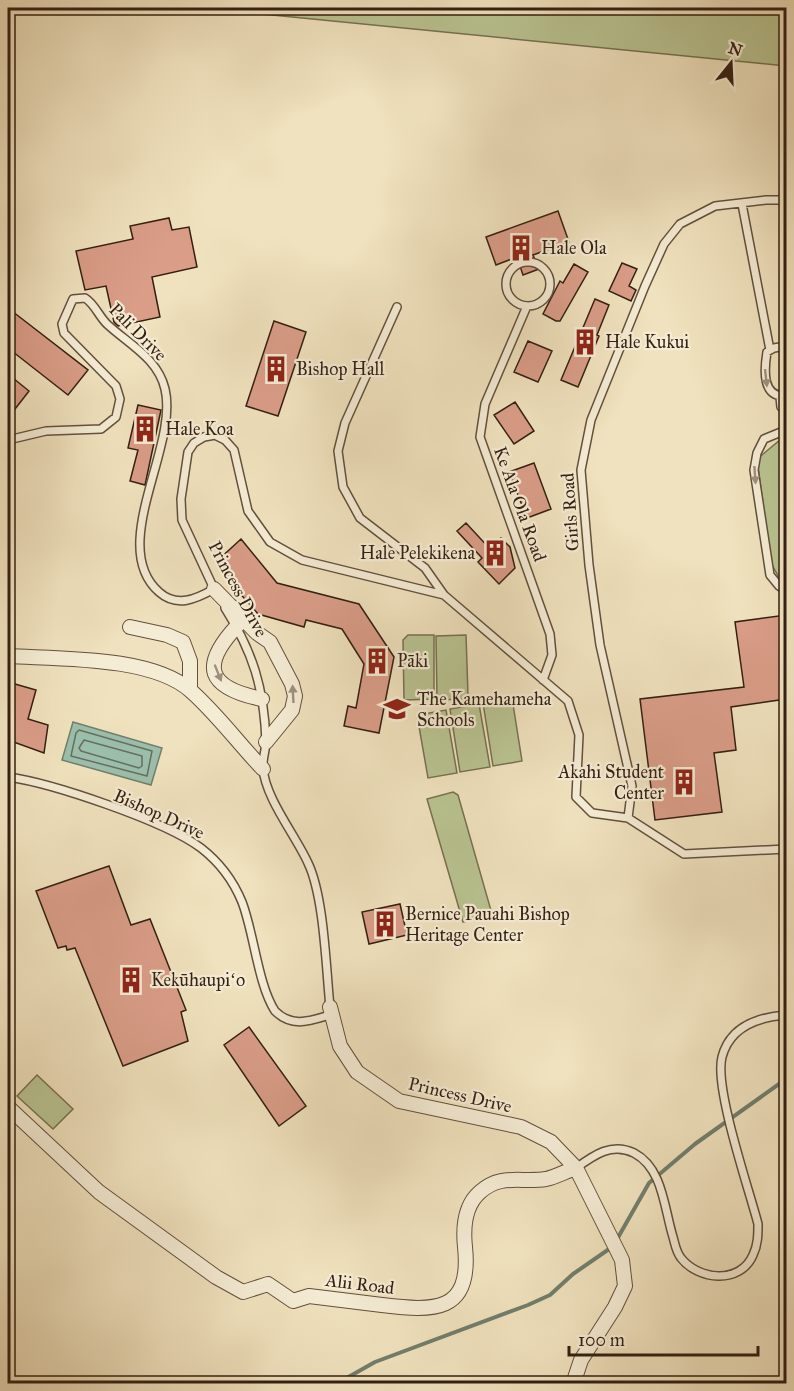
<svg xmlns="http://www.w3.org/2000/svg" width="794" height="1391" font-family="'IM FELL Great Primer',serif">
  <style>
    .green { fill: #b9c391; stroke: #767152; stroke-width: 1.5 }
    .water { fill: #9bbfac; stroke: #717f6e; stroke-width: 1.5 }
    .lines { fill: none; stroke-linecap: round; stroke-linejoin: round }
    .shore { stroke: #676f5f; stroke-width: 1.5 }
    .stream { stroke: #717f6e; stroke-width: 4 }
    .building { fill: #da9d88; stroke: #331f12; stroke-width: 1.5 }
    .service-casing { stroke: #62503d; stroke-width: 10 }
    .minor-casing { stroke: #62503d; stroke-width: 16 }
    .service { stroke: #f5ecd5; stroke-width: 7 }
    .minor { stroke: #f5ecd5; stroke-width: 14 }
    .oneway { fill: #9e907d }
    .labels { text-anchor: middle; stroke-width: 4.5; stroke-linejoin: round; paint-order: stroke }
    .poi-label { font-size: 18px; fill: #331f12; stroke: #f5ecd5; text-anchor: start }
    .street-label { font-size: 18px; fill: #331f12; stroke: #f5ecd5 }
  </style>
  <rect width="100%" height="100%" fill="#f0e2be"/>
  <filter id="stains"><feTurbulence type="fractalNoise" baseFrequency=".00333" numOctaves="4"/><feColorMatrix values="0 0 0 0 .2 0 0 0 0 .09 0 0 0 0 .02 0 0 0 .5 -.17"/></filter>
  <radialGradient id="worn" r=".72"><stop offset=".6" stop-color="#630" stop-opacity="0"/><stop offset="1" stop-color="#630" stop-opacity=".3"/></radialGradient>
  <!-- green -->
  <path class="green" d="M202,8h584v58z
    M780,440l6,3v139l-5,-1 -10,-18 -14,-104z
    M408,635h26v64l-30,1 -1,-60z
    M466,635l2,60 -4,4 -27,1 -1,-64z
    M512,698l10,63 -29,5 -10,-63z
    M479,704l11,63 -30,5 -10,-63z
    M446,710l11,63 -29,5 -11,-63z
    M453,792l5,3 34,119 -29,8 -36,-123z
    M37,1075l36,34 -20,20 -36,-33z"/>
  <!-- water -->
  <path class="water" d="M73,722l89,26 -11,37 -89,-25z"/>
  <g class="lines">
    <!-- shore -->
    <path class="shore" d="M79,730l73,21 -5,25 -76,-20 5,-23z
      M84,740l58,16v10l-3,2 -58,-17 -2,-3z"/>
    <!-- stream -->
    <path class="stream" d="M616,1241l33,-58 46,-39 91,-65
      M336,1384l39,-22 153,-57 22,-10 23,-21 39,-27"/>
  </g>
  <!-- building -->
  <path class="building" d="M558,211l11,31 -36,13 6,14 -16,6 -6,-18 -21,8 -10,-28z
    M169,218l3,12 17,-3 8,40 -45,10 8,40 -42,9 -4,-4 -8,-36 -21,4 -9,-39 57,-12 -3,-13z
    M622,263l15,6 -8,17 7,4 -5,11 -22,-10z
    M574,264l14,8 -28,49h-4l-13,-7 17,-33 3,2z
    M595,299l14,6 -12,30 2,1 -21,51 -17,-7z
    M8,308l80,62 -20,25 -60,-47z
    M274,321l32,11 -28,84 -32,-10z
    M528,341l24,10 -14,31 -24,-10z
    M8,374l21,17 -21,27z
    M515,402l19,29 -20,13 -20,-29z
    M138,405l23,5 -16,75 -15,-4 8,-31 -10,-2z
    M534,463l17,46 -24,9 -18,-46z
    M466,523l24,26 11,-11 9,9 5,21 -16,16 -21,-22 4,-4 -25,-27z
    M241,539l36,44 82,21 35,53 -15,76 -35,-7 4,-20 8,2 8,-44 -22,-35 -36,-9 -2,7 -46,-13 -22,-25 3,-2 -22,-26z
    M786,615v84l-55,8 5,43 -22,3 8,59 -67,8 -15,-121 104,-12 -9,-65z
    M8,682l28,8 -8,29 20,6 -4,28 -36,-13z
    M109,866l22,59 19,-6 36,91 -5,2 7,29 -65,25 -48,-118 -8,2 -1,-4 -8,2 -22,-57z
    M400,904l7,31 -38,9 -7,-32z
    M249,1027l57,79 -27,20 -55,-81z"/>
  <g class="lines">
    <!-- service casing -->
    <g class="service-casing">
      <path id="service" d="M742,204l28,146
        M506 284a22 22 0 1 1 44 0a22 22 0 1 1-44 0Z
        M527,306l-42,98 -5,33 70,197 2,21 -9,25
        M397,307l-52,116 -7,28 5,36 17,31 65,50 19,27
        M786,346l-12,2 -7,4c-3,18 -5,46 19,44
        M780,397l1,10
        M786,430l-22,9 -7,14 -3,17 16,105 9,11 7,5
        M8,440l38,-9 55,-2 15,-12 4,-18 -4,-13 -52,-53 -2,-9 11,-25 12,-1c10,6 14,19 23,27 22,20 50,34 57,64 14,58 -58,157 -6,203 18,16 37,7 55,-3
        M215,591l-33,-71 -1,-21 7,-47 6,-9 10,-6 11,-2 10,5 9,10 14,61 22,31 32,18 142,35 124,106 11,34 -3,62 16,16 36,5 56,36 102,-5
        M225,608c28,44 39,80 41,133 0,9 -4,18 -3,27 2,30 33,68 45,95 16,33 18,105 22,144
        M8,777c44,6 157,44 193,71 18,14 32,32 41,54 12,31 16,83 33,109 18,18 37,9 58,3
        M628,818l4,-32 -32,-141 -11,-80 -8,-95 10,-50 54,-134 19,-42 16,-20 35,-18 51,-6h20
        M576,1168c18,-13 36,-26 58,-15 29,15 30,55 39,84 2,7 3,15 8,21 17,22 59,27 72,-3 5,-10 5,-21 5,-31 -9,-35 -44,-136 -36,-167 8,-31 37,-40 64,-42"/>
    </g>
    <!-- minor casing -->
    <g class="minor-casing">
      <path id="minor" d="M214,589l43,44 13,9 22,42 3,12 -3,14 -26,32
        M237,626c-38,41 -29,62 25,73
        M130,627l37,8 16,7 7,19v29
        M8,656c51,3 144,0 183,35 26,23 48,53 72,78
        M330,1007l10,39 17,26 42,29 122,26 30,15 25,26 46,92 3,26 -10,21 -34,53 -8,24
        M8,1107l91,85 117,85 27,15 25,-8 25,17 16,-5c24,3 49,6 73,9 51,6 90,9 83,-58 -2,-19 0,-42 15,-55 21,-19 41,-9 66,-13 10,-2 20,-8 30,-11"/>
    </g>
    <!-- service -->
    <use href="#service" class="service"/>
    <!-- minor -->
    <use href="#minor" class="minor"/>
  </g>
  <!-- one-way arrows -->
  <defs><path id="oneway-solid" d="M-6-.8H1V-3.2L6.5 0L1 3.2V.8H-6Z" transform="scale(1.5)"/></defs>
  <g class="oneway">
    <use href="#oneway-solid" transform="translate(766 378) rotate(84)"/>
    <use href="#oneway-solid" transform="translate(755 475) rotate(86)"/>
    <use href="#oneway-solid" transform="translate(218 673) rotate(68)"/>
    <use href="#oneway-solid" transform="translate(293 694) rotate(-93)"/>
  </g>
  <!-- icons -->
  <defs>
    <g id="building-bare" transform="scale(2.07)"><path d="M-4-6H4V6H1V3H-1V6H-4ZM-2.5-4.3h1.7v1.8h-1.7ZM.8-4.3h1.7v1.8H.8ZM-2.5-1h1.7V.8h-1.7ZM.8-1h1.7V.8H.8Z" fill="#8f2418" stroke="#f5ecd5" stroke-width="2.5" paint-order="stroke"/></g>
    <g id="school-bare" transform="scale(2.07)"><path d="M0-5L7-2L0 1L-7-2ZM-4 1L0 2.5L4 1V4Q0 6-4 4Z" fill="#8f2418" stroke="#f5ecd5" stroke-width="2.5" paint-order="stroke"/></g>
  </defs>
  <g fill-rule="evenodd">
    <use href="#building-bare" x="521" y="248"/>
    <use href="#building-bare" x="585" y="342"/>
    <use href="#building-bare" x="276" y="369"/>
    <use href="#building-bare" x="145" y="429"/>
    <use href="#building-bare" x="495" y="553"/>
    <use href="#building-bare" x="377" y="661"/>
    <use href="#school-bare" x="397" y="709"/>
    <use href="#building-bare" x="684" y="782"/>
    <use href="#building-bare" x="385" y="924"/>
    <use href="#building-bare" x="131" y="980"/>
  </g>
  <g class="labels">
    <!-- poi labels -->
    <g class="poi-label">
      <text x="541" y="254">Hale Ola</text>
      <text x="605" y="348">Hale Kukui</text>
      <text x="296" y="375">Bishop Hall</text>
      <text x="165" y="435">Hale Koa</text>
      <text x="475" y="559" text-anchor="end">Hale Pelekikena</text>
      <text x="397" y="667">Pāki</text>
      <text x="417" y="705">The Kamehameha<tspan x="417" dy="21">Schools</tspan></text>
      <text x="664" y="778" text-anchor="end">Akahi Student<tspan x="664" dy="21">Center</tspan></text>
      <text x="405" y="920">Bernice Pauahi Bishop<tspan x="405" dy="21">Heritage Center</tspan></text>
      <text x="151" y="986">Kekūhaupiʻo</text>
    </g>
    <!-- street labels -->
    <g class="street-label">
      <text transform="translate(138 332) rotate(45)" y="6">Pali Drive</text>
      <text transform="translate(520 504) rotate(70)" y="6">Ke Ala Ola Road</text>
      <text transform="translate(570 512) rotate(-94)" y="6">Girls Road</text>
      <text transform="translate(238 589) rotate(62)" y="6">Princess Drive</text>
      <text transform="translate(159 814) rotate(24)" y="6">Bishop Drive</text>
      <text transform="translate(460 1095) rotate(13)" y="6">Princess Drive</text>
      <text transform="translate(360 1284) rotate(7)" y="6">Alii Road</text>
    </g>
  </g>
  <!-- margin -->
  <rect width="794" height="1391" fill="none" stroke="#f0e2be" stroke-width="30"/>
  <rect x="9" y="9" width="776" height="1373" fill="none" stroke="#331f12" stroke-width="3"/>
  <rect x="15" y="15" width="764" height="1361" fill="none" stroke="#331f12" stroke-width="1.5"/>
  <!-- north arrow -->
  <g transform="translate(731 63) rotate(18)" stroke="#f5ecd5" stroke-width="4.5" paint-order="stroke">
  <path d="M0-4.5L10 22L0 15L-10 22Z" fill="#331f12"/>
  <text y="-9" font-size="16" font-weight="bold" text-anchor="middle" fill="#331f12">N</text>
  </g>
  <!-- scale -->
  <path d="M569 1346v9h189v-9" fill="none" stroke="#331f12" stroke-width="3"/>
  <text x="578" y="1346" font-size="18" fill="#331f12" stroke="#f5ecd5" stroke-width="4.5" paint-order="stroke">100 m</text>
  <rect width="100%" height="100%" filter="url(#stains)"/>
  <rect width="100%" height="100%" fill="url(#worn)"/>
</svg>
